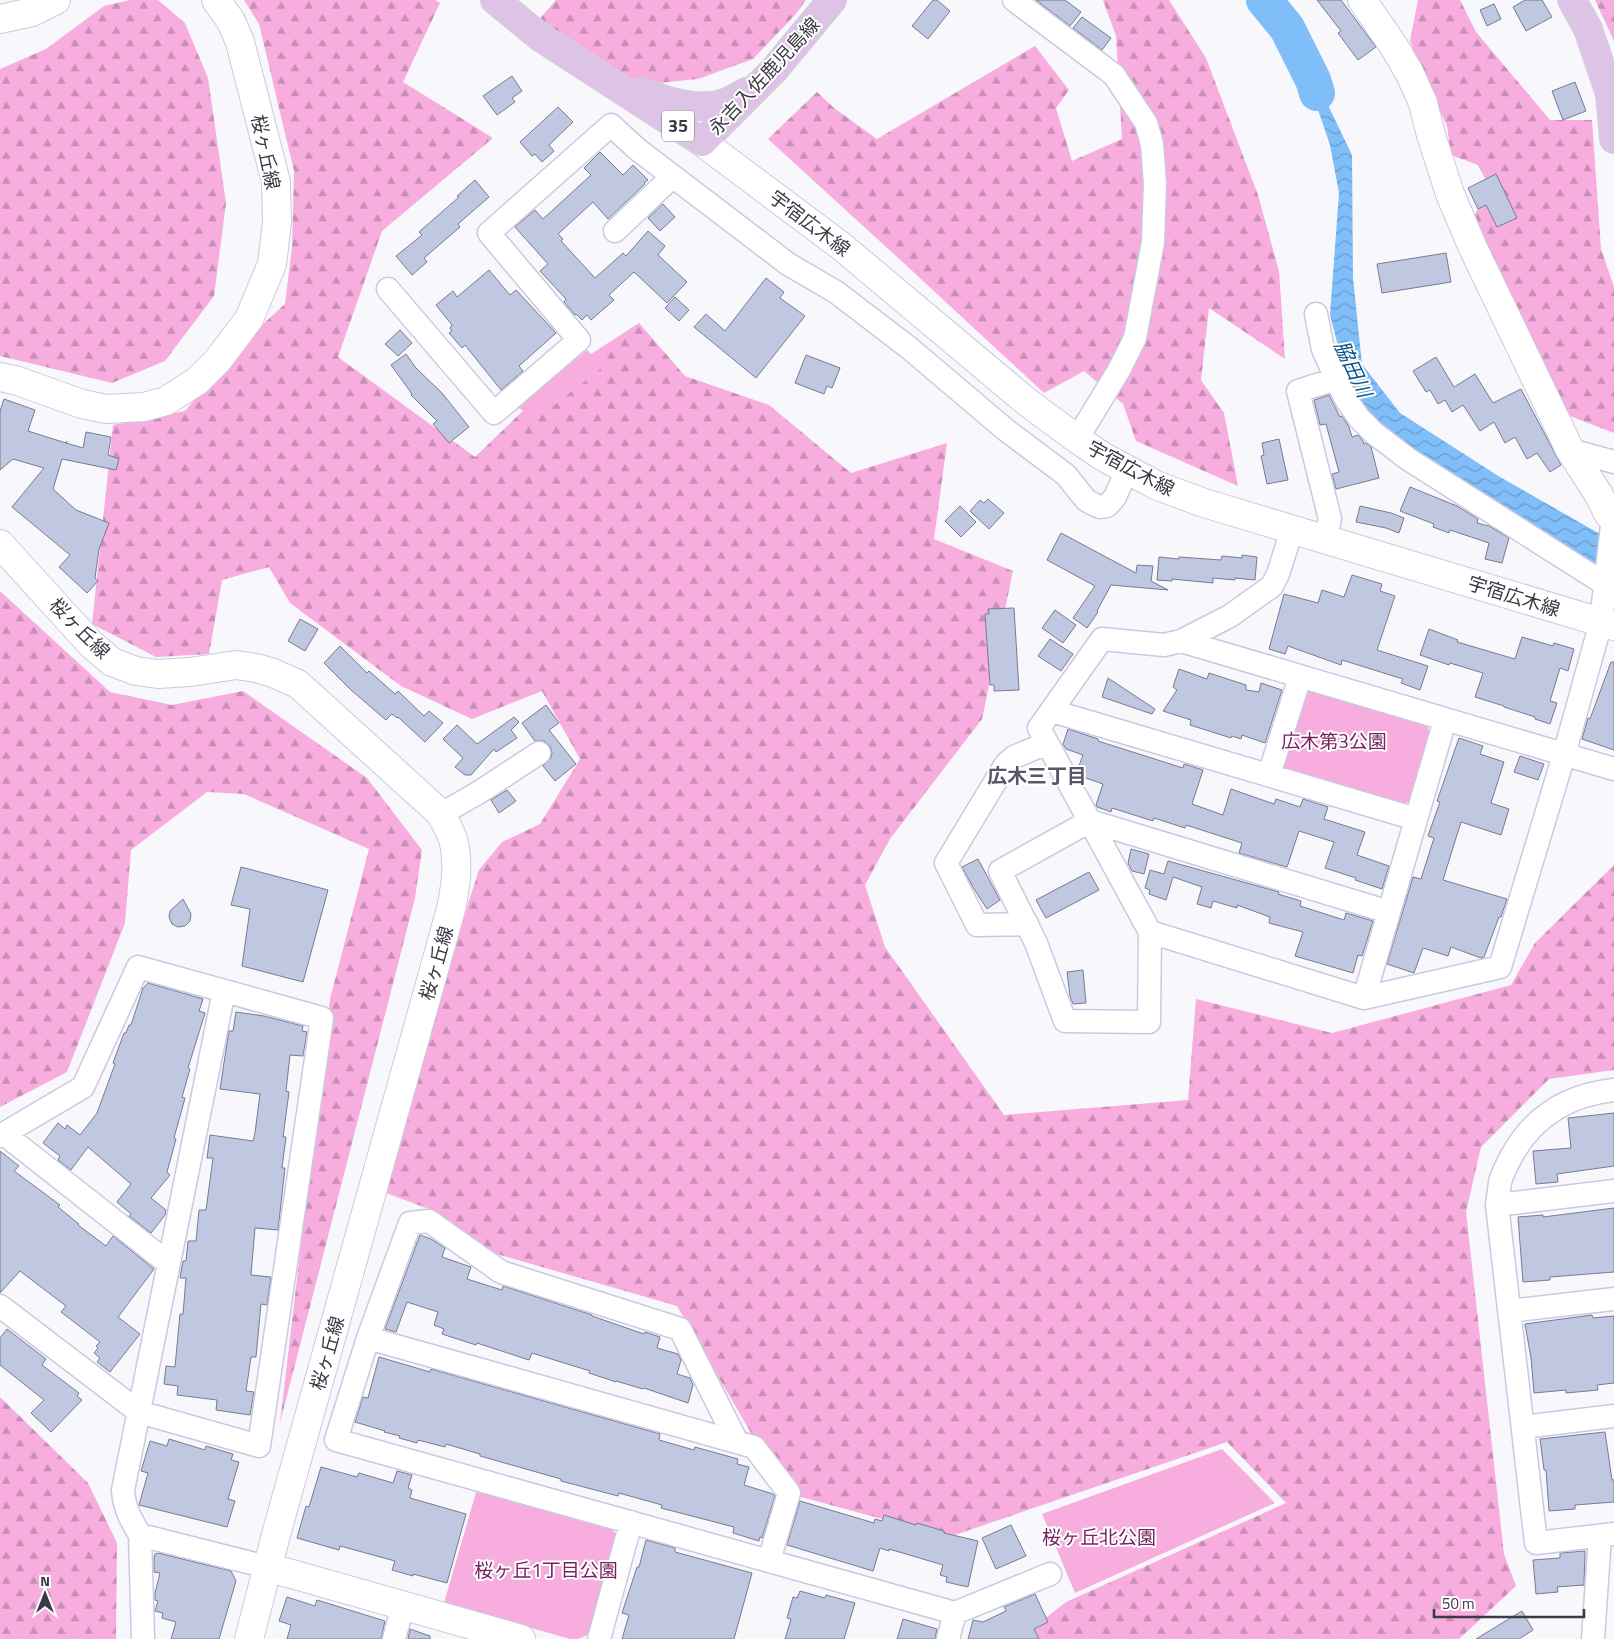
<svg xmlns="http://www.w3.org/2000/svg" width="1614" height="1639" font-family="'Titillium Web','Noto Sans JP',sans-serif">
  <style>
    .forest { fill: url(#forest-firs) }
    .park { fill: #f7adde }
    .water { fill: url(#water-waves) }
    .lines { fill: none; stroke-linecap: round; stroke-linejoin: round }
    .river { stroke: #7fbef8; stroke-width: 36 }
    .building { fill: #bfc8e0; stroke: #757c93 }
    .street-casing { stroke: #ccc8e1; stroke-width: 25 }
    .secondary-casing { stroke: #ccc8e1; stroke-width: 30 }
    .primary-casing { stroke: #d4d3d6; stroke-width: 30 }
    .street { stroke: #fff; stroke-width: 22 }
    .secondary { stroke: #fff; stroke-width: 28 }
    .primary { stroke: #ddc3e6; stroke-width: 28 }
    .labels { text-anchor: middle; stroke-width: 4; stroke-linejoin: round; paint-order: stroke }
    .shield { fill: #fff; stroke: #76747b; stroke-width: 1 }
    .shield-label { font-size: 18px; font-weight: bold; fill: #3b3943 }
    .street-label { font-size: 19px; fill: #3b3943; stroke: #fff }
    .park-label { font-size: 19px; fill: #762360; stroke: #fff }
    .water-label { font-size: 20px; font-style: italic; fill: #095287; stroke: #fff }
    .neighbourhood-label { font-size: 20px; font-weight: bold; fill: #58546a; stroke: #fff }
  </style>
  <defs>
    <pattern id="forest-firs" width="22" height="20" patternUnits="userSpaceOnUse" patternTransform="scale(1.25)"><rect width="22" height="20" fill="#f7adde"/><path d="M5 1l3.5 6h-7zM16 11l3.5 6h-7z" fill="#c98eb6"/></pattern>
    <pattern id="water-waves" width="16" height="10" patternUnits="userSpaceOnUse" patternTransform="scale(1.25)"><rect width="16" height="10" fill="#7fbef8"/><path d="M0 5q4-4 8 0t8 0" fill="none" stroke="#699bca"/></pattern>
  </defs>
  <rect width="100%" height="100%" fill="#f8f7fc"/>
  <!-- forest -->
  <path class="forest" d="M130,0h28l27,23 23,55 18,125 -12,93 -49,65 -53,22 -112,-27v-287l46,-20 58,-43z
    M244,0h191l5,3 -37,79 90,56 -111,93 -44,126 137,100 88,-85 76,-49 46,53 84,29 82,68 96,-30 -13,96 79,32 -31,148 -92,120 -25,46 20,62 119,168 184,-15 8,-101 136,34 179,-48 24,-42 79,-78v205l-65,9 -68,68 -15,65 38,342 12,32 -57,53h-440l47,-37 220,-99 -59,-61 -278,95 -163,-44 -109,-187 -187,-54 -61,-43 -43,-16 81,-286 12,-37 23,-28 38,-18 40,-65 -38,-68 -70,28 -71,-33 -111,-83 -21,-36 -47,13 -13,74 -53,3 -64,-33 21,-199 72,-14 56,-67 44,-40 7,-56 2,-77 -35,-147z
    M556,0h250l-12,16 -41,43 -55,20 -60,6 -100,-64z
    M1103,0h66l37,58 52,137 21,76 6,88 -76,-51 -8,72 23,33 14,73 -102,-45 -13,-37 -39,-33 -40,22 -136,-126 -140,-128 49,-47 17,16 43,31 158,-93 34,44 -13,18 16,53 50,-22 -6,-103z
    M1418,0h42l16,32 74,88h42l9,129 13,38v146l-52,-20 -91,-192 19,-33 -12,-23 -27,-10 -4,-29 -29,-63 -8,-22z
    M1595,0h19v41z
    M0,591l110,101 62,13 71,-14 124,87 55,72 -7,48 -135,525 50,-424 39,-150 -125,-55 -37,-2 -76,58 -6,73 -58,149 -67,35z
    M0,1397l88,86 29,60 -1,96h-116z"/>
  <!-- park -->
  <path class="park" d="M587,350l17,16 -67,53 -20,-12z
    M1309,688l117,34 4,12 -20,67 -11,5 -116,-33 -5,-12z
    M1222,1449l53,54 -200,90 -33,-79z
    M477,1489l133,37 9,14 -27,93 -14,6h-8l-126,-36z"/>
  <!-- water -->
  <path class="water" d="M1288,22l64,133 1,123 9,86 38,49 100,64 114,65v36l-30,-21 -171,-101 -49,-48 -19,-35 -15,-58 9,-122 -9,-48z"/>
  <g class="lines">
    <!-- river -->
    <path class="river" d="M1264,0l23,28 26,52 4,13"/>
  </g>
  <!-- building -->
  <path class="building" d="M933,0h4l13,11 -22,28 -16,-13z
    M1036,0h29l16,12 -11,14z
    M1317,0h24l35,47 -18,13 -20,-27 3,-2z
    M1525,0h17l10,17 -26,14 -13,-24z
    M1494,4l7,15 -14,7 -7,-16z
    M1082,17l29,21 -9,12 -29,-22z
    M512,76l10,15 -10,7 3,4 -18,13 -14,-19z
    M1575,82l11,29 -23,9 -11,-29z
    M558,107l15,15 -24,23 5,6 -12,11 -7,-8 -3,2 -12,-14z
    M600,152l23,23 10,-10 15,15 -4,3 1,1 -37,35 -15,-17 -35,32 5,5 -2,2 34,37 28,-25 3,3 22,-25 17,15 -7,9 29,27 -20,21 -33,-31 -25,23 5,5 -23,20 -4,-5 -5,5 -6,-6 -1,1 -11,-13 2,-3 -26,-28 8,-7 -33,-37 20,-17 8,9 48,-44 -7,-7z
    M1496,174l21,44 -20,9 -11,-22 -8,4 -10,-21z
    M475,180l14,17 -31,27 2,3 -36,31 3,4 -15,13 -16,-19 26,-21 -3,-3 40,-35 -2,-1z
    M663,204l12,13 -15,14 -12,-13z
    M1446,253l5,29 -69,11 -5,-29z
    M489,270l21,25 6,-5 40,43 -37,33 4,5 -22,19 -36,-45 -3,3 -13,-15 3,-2 -2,-3 2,-3 -16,-20 17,-14 4,6z
    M766,278l18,14 -4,6 25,18 -49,62 -62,-51 12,-13 19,17z
    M675,297l14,13 -10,11 -14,-13z
    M400,330l12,13 -14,13 -13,-12z
    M406,354l10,14 26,25 27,34 -20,16 -16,-19 4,-3 -26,-26 1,-1 -21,-29z
    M806,355l34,13 -8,20 -5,-2 -3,8 -29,-11z
    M1436,357l18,30 21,-13 18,29 28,-14 40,76 -11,7 -13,-19 -10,6 -12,-22 -10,6 -11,-21 -14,9 -17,-26 -11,7 -7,-12 -7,4 -8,-14 -4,2 -13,-21z
    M1329,395l11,22 2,-1 7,11 3,10 6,-2 5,6 1,3 2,-1 5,4 8,31 -43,11 -4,-15 7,-2 -13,-48 -6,1 -6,-25z
    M4,399l31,11 -7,21 38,12 1,-2 -1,2 17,5 3,-16 25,5 -3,18 11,4 -3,11 -54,-11 -9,30 23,21 33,13 -10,26 -4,29 3,3 -11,12 -28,-26 11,-12 -58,-48 32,-39 -31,-9 -13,11v-59z
    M1279,439l9,41 -21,4 -6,-28 3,-1 -2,-12z
    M1410,487l47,19 21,13 -1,4 12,3 20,12 -7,25 -17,-4 4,-16 -39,-13 -1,3 -16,-6 1,-3 -34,-13z
    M988,499l16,14 -15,16 -19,-18 10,-11 4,3z
    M960,506l16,16 -15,15 -16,-16z
    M1360,506l31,7 13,5 -5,15 -13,-5 -30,-6z
    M1061,533l75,40 1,-8 16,1 -2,15 17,9 -57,-5 -14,26 1,1 -11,16 -14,-10 22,-32 -48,-26z
    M1242,555l15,2 -2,23 -20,-2v2l-22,-2v5l-41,-4v2l-15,-1 2,-23 20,2v-2l42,3 1,-4 20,2z
    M1352,575l30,9 -2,7 15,5 -18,54 51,16 -8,24 -19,-7 2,-4 -61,-19 -1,5 -53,-19 -3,8 -16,-5 15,-55 34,9 4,-13 22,7z
    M1014,608l5,82 -25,1v-6h-4l-5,-71h4l-1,-5z
    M1055,610l21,15 -13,18 -21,-15z
    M300,619l18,10 -13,22 -17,-10z
    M1429,629l29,11 -1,2 58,17 7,-22 31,9 1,-3 20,6 -6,22 -8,-3 -10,33 7,2 -7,21 -15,-5v-2l-31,-10v-1l-29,-9 8,-24 -33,-10 -1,2 -29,-10z
    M1050,639l23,15 -12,17 -23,-15z
    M340,646l27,27 2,-2 26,23 3,-3 26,25 5,-5 14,12 -18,19 -27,-25 -1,1 -5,-4 -6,6 -35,-30 -27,-27z
    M1611,662h3v88l-32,-11 6,-21 2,1z
    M1179,669l28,10 2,-6 37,12v5l13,2 2,-9 21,7 -17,53 -23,-8 -1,4 -9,-3 -1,2 -41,-13 1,-5 -28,-9 14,-21 -4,-3z
    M1108,678l47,31 -3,5 -50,-17z
    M546,705l13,18 -10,7 27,34 -21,17 -12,-15 8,-8 1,-6 -2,-6 -6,-5h-9l-13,-18z
    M514,717l5,5 -8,8 6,8 -21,14 -2,-3 -23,26h-6l-10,-8 8,-9 -20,-19 14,-14 20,19z
    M1068,729l30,10v2l85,27 1,-4 19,6 -11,34 31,11 8,-26 43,15 2,-5 24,8 3,-8 25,8 -4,12 41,13 -8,23 32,11 -7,23 -27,-9 1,-2 -31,-10 9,-26 -35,-11 -12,36 -48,-14 3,-10 -56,-18 -1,3 -31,-10 -1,3 -41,-13 -1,4 -14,-5 -1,-2 7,-21 -23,-8 -3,-5 6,-16 -17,-6 -3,-5z
    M1459,738l24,8 -3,8 24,8 -13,41 18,6 -8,26 -40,-13 -18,58 64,19 -6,18h-2l-15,40 -3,1 -30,-11 -3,9 -25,-8 -9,25 -27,-9 26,-87 8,2 13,-41 -6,-2 12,-34 -3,-1z
    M1520,756l24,8 -6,16 -24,-8z
    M507,790l9,11 -17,12 -8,-13z
    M1131,849l18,5 -5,20 -12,-3 -4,-8z
    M978,859l22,41 -13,9 -13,-20 -12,-22z
    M1168,861l111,31 -1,2 23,7 -1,5 44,14 2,-7 27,8 -11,35 -4,-1 -5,18 -58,-17 8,-24 -34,-9 1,-6 -33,-12v3l-24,-7 -2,7 -14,-4 5,-17 -29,-10 -7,23 -17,-6 1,-4 -5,-2 5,-18 14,4z
    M241,867l87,23 -25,92 -61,-16 8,-57 -19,-4z
    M1089,872l10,18 -53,28 -10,-18z
    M183,899l8,15 -1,7 -5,5 -7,1 -6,-3 -3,-7 1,-6z
    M1083,970l3,33 -13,1 -3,-8 -3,-24z
    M148,983l55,16 -4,12 6,2 -17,55 2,1 -8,28 3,1 -11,40 2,1 -9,33 3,3 -19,23 15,12 -1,5 -14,18 -22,-17 2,-2 -14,-12 14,-18 -43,-37 -17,23 -13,-10 2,-4 -17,-13 15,-20 7,6 2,-4 13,10 17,-22 18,-49 -2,-1 11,-30h2l3,-8h2l12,-37z
    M236,1012l28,4 39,10 -1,5 5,1 -4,24 -13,-1 -4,36 3,1 -6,45h3l-4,31h3l-7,62 -23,-2 -4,47 20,2 -4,28 -6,-1 -5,53h-5l-5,34 8,1 -4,23 -34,-5 1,-10 -40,-5 1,-9 -14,-2 2,-18 9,1 5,-53h3l3,-36h-6l3,-17h3l2,-20h8l3,-31h7l7,-52h-6l3,-23 43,6 2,-8 5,-39 -40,-5 7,-46 2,-12h4z
    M1614,1113v53l-57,8 1,8 -22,2 -3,-33 38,-3 -3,-30z
    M0,1151l19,15 -5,5 46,34 -2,2 21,17 -1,1 28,21 7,-10 41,33 -36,48 22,17 -30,38 -13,-10 3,-4 -6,-5 4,-5 -2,-2 4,-4 -39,-30 5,-6 -46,-35 -20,22z
    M1614,1208v64l-64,5v3l-27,2 -5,-65 25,-2v2z
    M420,1235l11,4 14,9 -3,9 29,10 -4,12 35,11 1,-4 89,29v1l52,18 1,-2 15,5 -3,11 21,6 3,6 -4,14 13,4 3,7 -5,18 -44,-15 -1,1 -27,-8v1l-27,-9 1,-2 -58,-18 -3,7 -52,-17 -1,2 -34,-11 2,-5 -10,-4 4,-13 -31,-10 -11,30 -11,-3z
    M1592,1315l1,3 21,-2v67l-17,2 1,5 -32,3v-3l-32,3 -3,-35 -6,-34z
    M7,1329l39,30 -4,6 37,28 -2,3 5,4 -31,32 -20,-19 13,-13 -44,-35v-27z
    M379,1357l51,15 1,-3 229,65 -1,6 35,10 1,-3 43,12 -1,5 12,3 -5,18 29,9 2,2 -13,42 -2,-1 -1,4 -26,-8 1,-6 -73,-19 1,-3 -43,-12 -1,3 -57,-15v-2l-81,-23v-2l-34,-10 -1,3 -27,-7 -1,3 -18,-5 1,-2 -16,-4 1,-1 -30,-9 8,-25 5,1z
    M1605,1432l7,48h2v22l-39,3v4l-26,2 -3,-41h-2l-4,-31z
    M169,1439l36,11 1,-4 27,8 -2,6 8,2 -11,37 7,2 -8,26 -88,-22 9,-32 -7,-2 9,-30 17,5z
    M321,1467l36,10 2,-4 34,10 4,-12 15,4 -4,13 4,2 -2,8 56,16 -19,69 -34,-9v2l-21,-6 3,-9 -55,-15 -1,4 -42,-12 9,-32 3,1z
    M800,1501l74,22 1,-4 7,2 2,-6 32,10 1,-2 27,8v2l34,8 -10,46 -22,-5 1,-5 -7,-2 3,-10 -54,-16v2l-9,-3 -7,23 -86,-26z
    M1011,1525l15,31 -30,13 -14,-31z
    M646,1540l29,8v4l77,21 -18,66h-112l7,-24 -7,-2 15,-46h2z
    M1585,1551l-1,34 -27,2 1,5 -22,2 -3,-34 27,-2v-5z
    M158,1553l73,18 5,10 -17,58h-48l5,-17 -14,-4 1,-5 -8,-2 3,-10 -3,-1v-7l5,-20 -6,-1v-14l1,-4z
    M800,1591l25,7 1,-3 29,8 -11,36h-59l6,-20 -4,-1 6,-21 4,1z
    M1035,1594l13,28 -14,7 5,10h-71l5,-19 10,2 23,-11 -2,-4z
    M287,1597l28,9 2,-6 68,21 -4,18h-94l4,-14 -12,-4z
    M1522,1611l11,19 -14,9h-43z
    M903,1619l34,10 -2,10h-38z
    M410,1629l20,7v3h-22z"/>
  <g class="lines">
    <!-- street casing -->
    <g class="street-casing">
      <path id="street" d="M1014,0l100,75 32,48 6,21 3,40 -2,58 -18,96 -16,32 -42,69
        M615,231l57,-54
        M388,289l106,124 85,-73 -90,-107 122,-108 26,24 151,115 48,28 72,55 98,83 60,45 20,25 7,4 7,3 7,-1 8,-9 12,-27
        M1316,314l7,35 13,30 11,22 12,17 15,15 34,26 197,125
        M1570,450l44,12
        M1292,530l-14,44 -6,12 -42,30 -49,25 -17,4 -62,-6 -63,89 111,204 214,66 136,-31 64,-212 37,-133 11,-97 -3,-10
        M1325,539l5,-20 -32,-128 38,-12
        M1181,641l433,128
        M1052,711l364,108
        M1269,775l31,-98
        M441,814l37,-21 61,-40
        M1027,924l-50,1 -31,-62 60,-99 8,-7 33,-14
        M1150,932l-1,90 -84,-1 -29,-78 -36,-72 90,-50 299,91
        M224,991l-101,499c1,18 8,30 17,45l127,32
        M1364,998l81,-278
        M1614,1090c-46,5 -81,26 -103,67 -4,8 -9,17 -11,25 -1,8 -2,16 -3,23l39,338 78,-9
        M4,1134l164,129
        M0,1136l83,-49 55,-120 184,51 -63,428 -120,-34 -139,-106
        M1497,1205l117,-14
        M1509,1311l105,-12
        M368,1338l386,109 35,46 -20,68
        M1523,1427l91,-11
        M737,1442l-57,-113 -179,-57 -72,-51 -19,2 -42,115 -32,102 619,173 95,-39
        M140,1535l3,104
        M394,1639l9,-34
        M599,1639l32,-117
        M948,1639l7,-26
        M1593,1639l7,-103"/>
    </g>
    <!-- secondary casing -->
    <g class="secondary-casing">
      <path id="secondary" d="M1362,0l31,45 16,27 14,31 8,32 19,59 23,54 97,202 29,45 10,20
        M0,19l32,-7 24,-12
        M702,142l139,104 186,156 50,37 25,17 35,19 21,11 46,17 410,123
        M0,377l18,4 64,23 24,5 38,-2 22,-6 31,-20 21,-21 31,-41 23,-55 5,-42 -1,-40 -36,-140 -9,-21 -15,-21
        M0,544l91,100 21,18 24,9 22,3 32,-2 46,-7 20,3 17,5 25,11 143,130c4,8 9,17 12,25 6,23 3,46 -2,70l-174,622 -28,108
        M267,1567l254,72"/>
    </g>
    <!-- primary casing -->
    <g class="primary-casing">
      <path id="primary" d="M495,0l45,37 162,105 72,-72 58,-70
        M1572,0l16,29 22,65 4,45
        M642,92c24,9 57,20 83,11 7,-3 14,-7 21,-11"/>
    </g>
    <!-- street -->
    <use href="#street" class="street"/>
    <!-- secondary -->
    <use href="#secondary" class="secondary"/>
    <!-- primary -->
    <use href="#primary" class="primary"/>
  </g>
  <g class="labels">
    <!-- shield labels -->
    <rect class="shield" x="662" y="110.5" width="32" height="31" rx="4"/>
    <g class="shield-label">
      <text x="678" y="132">35</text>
    </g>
    <!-- street labels -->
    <g class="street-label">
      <text transform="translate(764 76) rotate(-47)" y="7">永吉入佐鹿児島線</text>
      <text transform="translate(266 152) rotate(78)" y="7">桜ヶ丘線</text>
      <text transform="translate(810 223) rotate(37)" y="7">宇宿広木線</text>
      <text transform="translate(1131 468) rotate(28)" y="7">宇宿広木線</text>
      <text transform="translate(1514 596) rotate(17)" y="7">宇宿広木線</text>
      <text transform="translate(80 628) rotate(45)" y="7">桜ヶ丘線</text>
      <text transform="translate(436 963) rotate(-74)" y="7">桜ヶ丘線</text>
      <text transform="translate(327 1353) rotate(-74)" y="7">桜ヶ丘線</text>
    </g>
    <!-- park labels -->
    <g class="park-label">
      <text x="1334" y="748">広木第3公園</text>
      <text x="1099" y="1544">桜ヶ丘北公園</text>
      <text x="546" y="1577">桜ヶ丘1丁目公園</text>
    </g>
    <!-- water labels -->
    <g class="water-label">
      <text transform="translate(1353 369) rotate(65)" y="7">脇田川</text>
    </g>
    <!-- neighbourhood labels -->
    <g class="neighbourhood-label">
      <text x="1037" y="783">広木三丁目</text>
    </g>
  </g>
  <!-- north arrow -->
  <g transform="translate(45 1594)" stroke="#ffffff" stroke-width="4" paint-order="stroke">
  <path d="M0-4L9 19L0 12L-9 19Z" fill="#3b3943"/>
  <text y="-8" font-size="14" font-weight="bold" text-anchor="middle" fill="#3b3943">N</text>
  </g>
  <!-- scale -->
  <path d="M1434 1609v8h150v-8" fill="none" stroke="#3b3943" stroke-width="2.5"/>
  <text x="1442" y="1609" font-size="15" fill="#3b3943" stroke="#ffffff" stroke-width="4" paint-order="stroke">50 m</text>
</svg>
